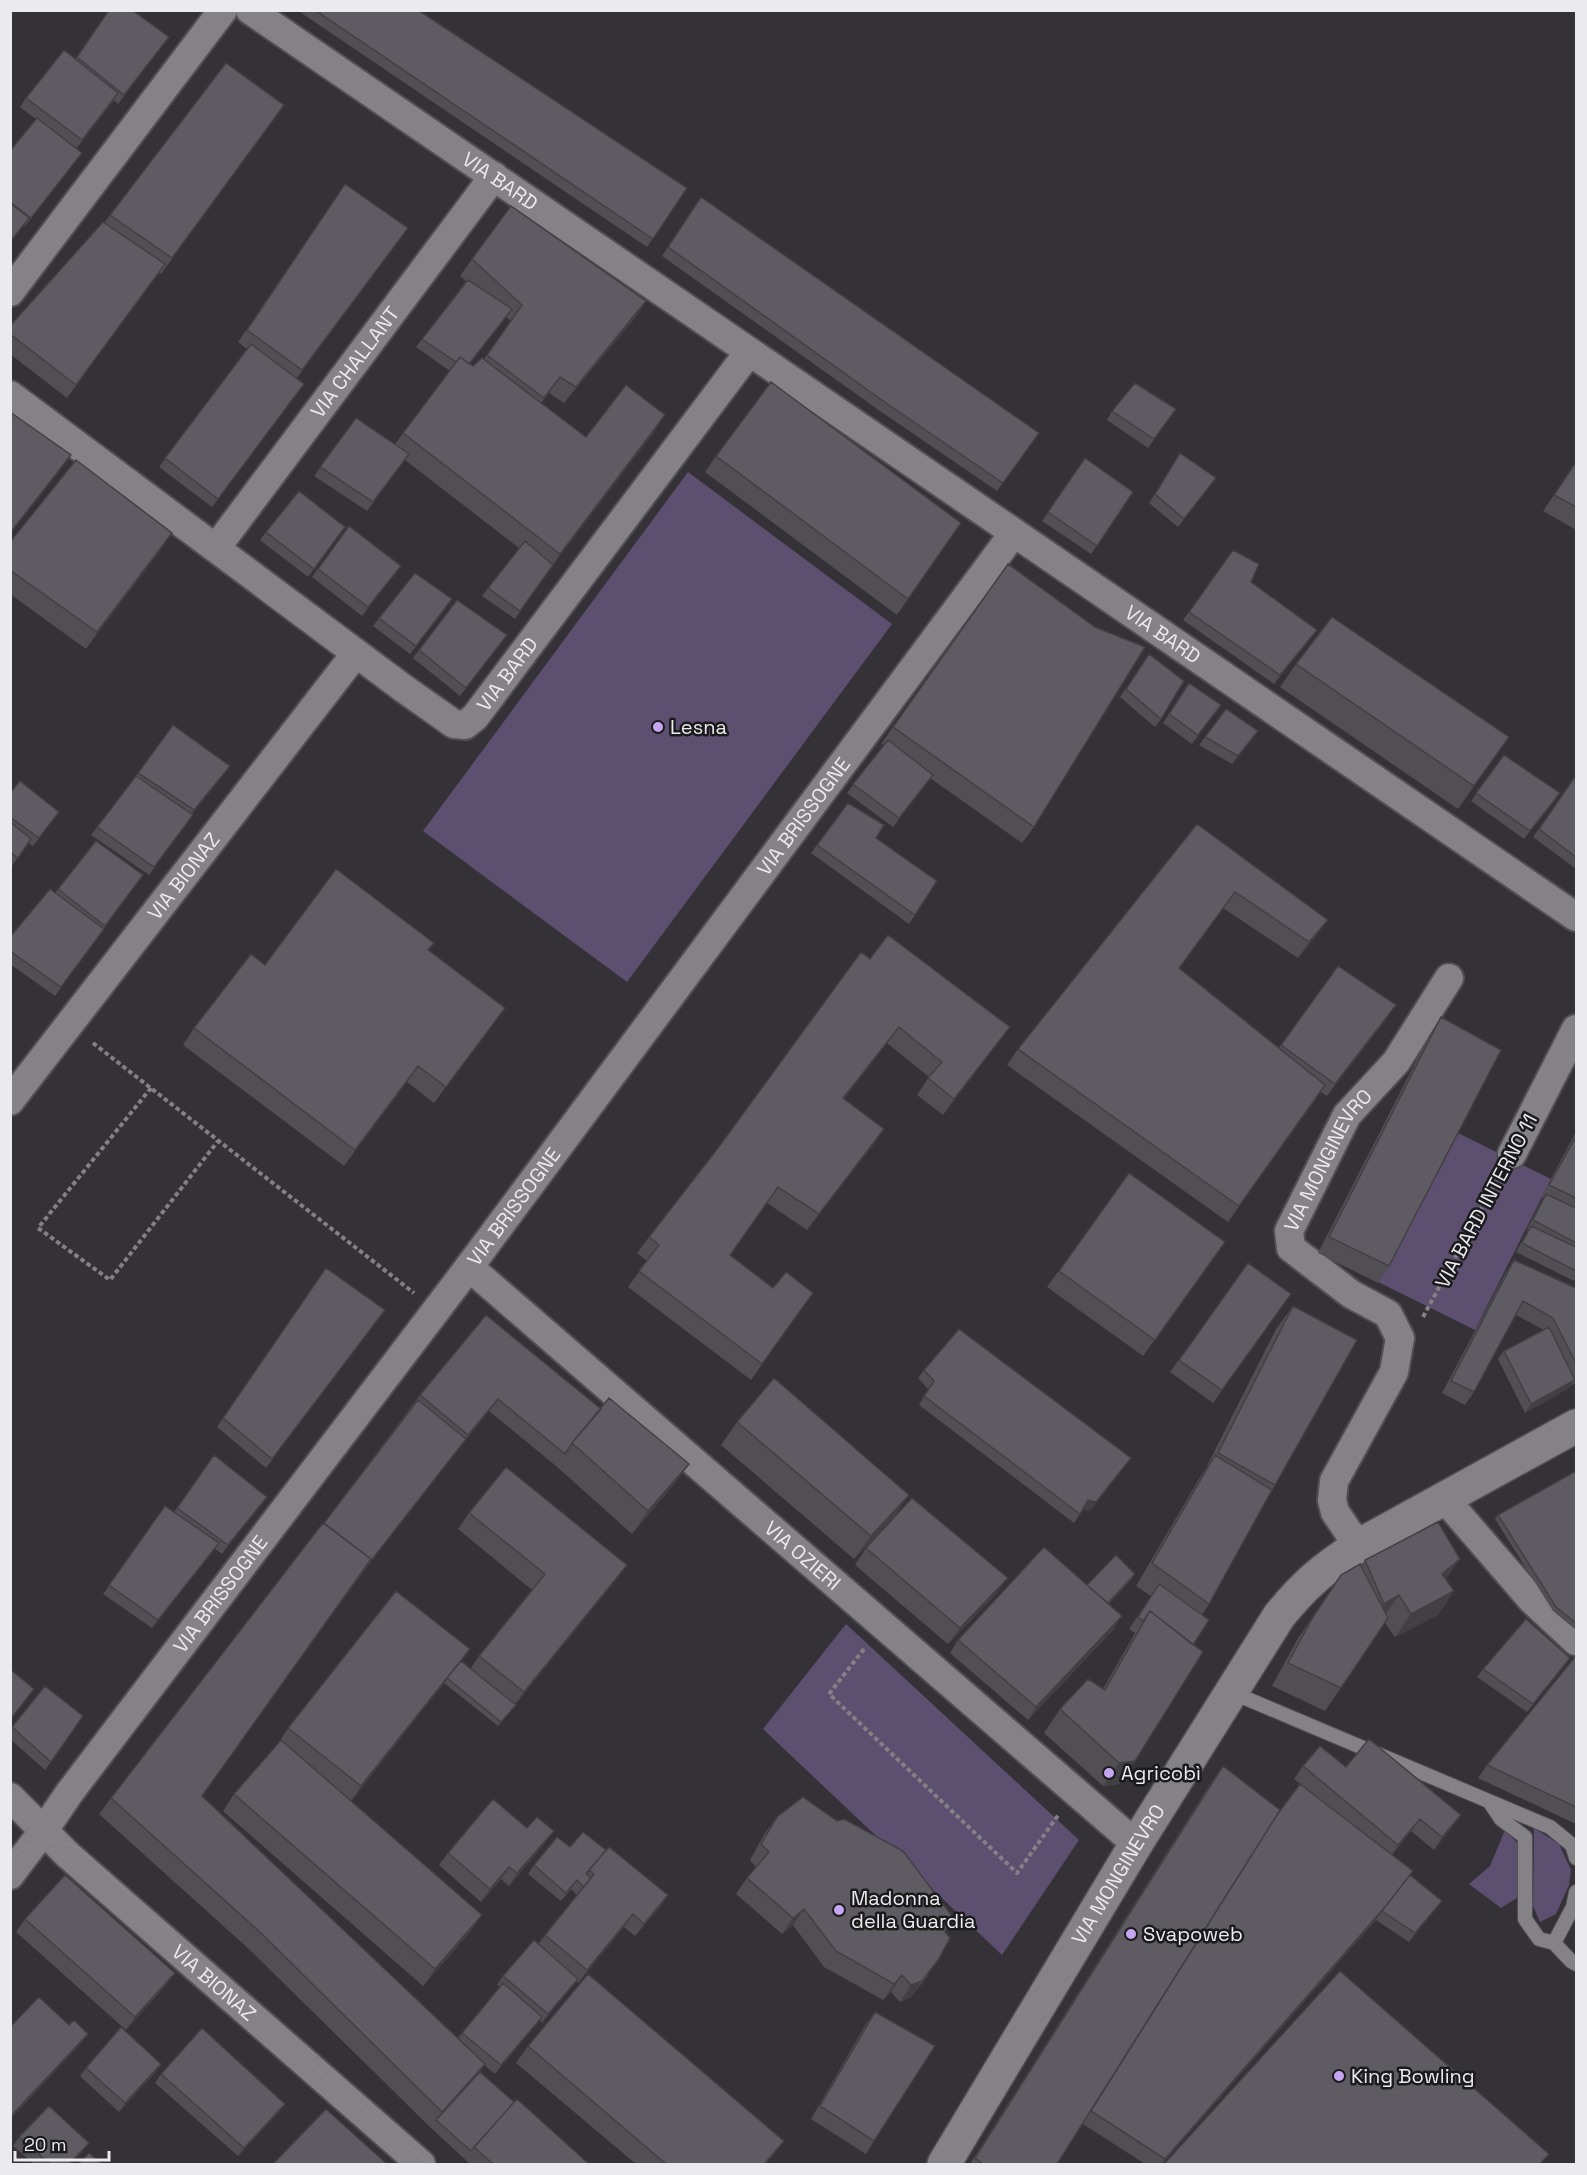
<svg xmlns="http://www.w3.org/2000/svg" width="1587" height="2175" font-family="'Space Grotesk',sans-serif">
  <style>
    .green { fill: #5d4f6f }
    .lines { fill: none; stroke-linecap: round; stroke-linejoin: round }
    .service-casing { stroke: #514f54; stroke-width: 16 }
    .minor-casing { stroke: #514f54; stroke-width: 32 }
    .tertiary-casing { stroke: #514f54; stroke-width: 36 }
    .path { stroke: #838186; stroke-width: 4; stroke-dasharray: 4.5 3; stroke-linecap: butt }
    .service { stroke: #848187; stroke-width: 14 }
    .minor { stroke: #848187; stroke-width: 28 }
    .tertiary { stroke: #848187; stroke-width: 33 }
    .tram { stroke: #89878c; stroke-width: 1.5 }
    .wall { fill: #514f54; fill-rule: evenodd }
    .shaded-wall { fill: #424045 }
    .building { fill: #5e5c62; stroke: #424045; stroke-width: 1.5 }
    .poi-dot { fill: #c6a6f0; stroke: #1b1a1c; stroke-width: 2 }
    .labels { text-anchor: middle; stroke-width: 5; stroke-linejoin: round; paint-order: stroke }
    .street-label { font-size: 20px; fill: #ebeaee; stroke: #1b1a1c }
    .poi-label { font-size: 20px; fill: #ebeaee; stroke: #1b1a1c; text-anchor: start }
  </style>
  <rect width="100%" height="100%" fill="#343137"/>
  <!-- green -->
  <path class="green" d="M688,472l204,152 -265,358 -204,-151z
    M1456,1132l95,47 -76,151 -97,-48z
    M846,1624l233,216 -77,115 -239,-226z
    M1534,1828l25,16 12,26 -2,15 -13,29 -16,8 -7,-16z
    M1505,1830l16,17 -1,49 -19,12 -32,-24 21,-18z"/>
  <g class="lines">
    <!-- service casing -->
    <g class="service-casing">
      <path id="service" d="M1231,1692l319,135 22,18 4,13
        M1489,1801l12,18 24,18v82l14,20 15,4 17,18 5,3
        M1554,1943l19,-36 3,-15"/>
    </g>
    <!-- minor casing -->
    <g class="minor-casing">
      <g id="minor">
        <path id="s1" d="M250,10l1326,907"/>
        <path d="M10,292l213,-282"/>
        <path id="s2" d="M10,395l393,293 51,36 11,1 10,-8 274,-365"/>
        <path id="s3" d="M216,548l278,-372"/>
        <path id="s4" d="M10,1101l346,-448"/>
        <path d="M1512,1154l64,-125"/>
        <path id="s5" d="M469,1267l667,577"/>
        <path d="M1444,1498l88,102 44,41"/>
        <path id="s6" d="M1358,1546l-23,-34 -3,-12 2,-19 60,-109 6,-34 -12,-24 -37,-20 -60,-46 -2,-17 58,-116 49,-53 53,-84"/>
        <path id="s7" d="M10,1797l58,58 353,309"/>
        <path id="s8" d="M10,1875l34,-45 26,-38 399,-525 544,-733"/>
      </g>
    </g>
    <!-- tertiary casing -->
    <g class="tertiary-casing">
      <g id="tertiary">
        <path id="s9" d="M944,2164l192,-320 143,-228c26,-32 44,-47 79,-70l218,-120"/>
      </g>
    </g>
    <!-- path -->
    <path class="path" d="M93,1043l321,250
      M151,1088l-113,140 72,52 108,-139
      M1423,1317l75,-139
      M864,1649l-35,45 188,179 42,-59"/>
    <!-- service -->
    <use href="#service" class="service"/>
    <!-- minor -->
    <use href="#minor" class="minor"/>
    <!-- tertiary -->
    <use href="#tertiary" class="tertiary"/>
    <!-- tram -->
    <path class="tram" d="M10,1856c21,-15 48,-19 71,-7l213,201 135,114"/>
  </g>
  <!-- wall -->
  <path class="wall" d="M109,10l60,27 -51,67 -4,-4 -38,49 6,4 -6,8 -51,65 -1,-1 -14,17v-91l26,-32 -16,-12 6,-9 49,-39z
    M297,10h121l269,178 -40,59z
    M273,121l-112,153 -2,-1 -92,125 -57,-44v-28l94,-103 6,-8z
    M345,184l63,44 -111,150 1,14 -86,115 -53,-40 88,-118 -9,-7z
    M701,197l338,236 -42,58 -117,-80 -218,-155z
    M472,259l174,42 -11,17 -71,85 -15,-10 -8,10 45,34 68,-5 -101,133 -38,54 -33,-23 37,-48 -114,-88 -38,51 -53,-35 42,-58 39,26 55,-73 -34,-24 50,-66 -6,-5zM506,317l5,4 -27,38 -11,7 -3,-2z
    M1176,409l-28,39 -41,-28 5,-9z
    M1180,453l36,25 -38,49 -29,-24z
    M716,456l245,67 -64,92 -192,-143z
    M1085,458l48,34 -42,62 -49,-33z
    M1576,462v68l-33,-19z
    M349,526l46,48 -33,42 -50,-39z
    M345,527l-37,50 -48,-37 6,-8z
    M172,533l-86,116 -76,-55v-52z
    M1233,550l18,32 60,56 -37,46 -91,-64z
    M1008,564l26,263 -12,16 -92,-65 -37,49 -46,-34 37,-48 -3,-1z
    M446,608l-36,46 -37,-28 6,-8z
    M501,643l-41,53 -47,-38 6,-8z
    M1149,654l12,65 -6,8 -35,-30z
    M1296,664l213,73 -51,72 -178,-122z
    M1189,683l32,22 -29,39 -29,-21z
    M1226,709l32,22 -26,33 -33,-19z
    M1504,755l50,47 -30,37 -53,-38z
    M138,773l86,1 -32,40 -5,9 -38,52 -58,-40 41,-54z
    M1574,778l2,2v89l-43,-32z
    M10,793l43,27 -20,26 -5,-3 -16,23 -2,-1z
    M848,803l28,35 61,43 -28,43 -98,-71z
    M1197,824l119,112 -18,22 -75,-50 -44,60 100,80 59,-82 49,52 -60,78 -6,-4 -93,130 -221,-157 11,-16z
    M96,841l47,34 -88,121 -45,-32v-27l45,-44z
    M429,950l76,58 -71,95 -27,-21 -63,84 -161,-121 11,-17 71,-63z
    M870,959l128,84 -55,72 -26,-20 12,-18 -42,-34 -43,56 40,30 -11,16 -66,85 -40,-27 -37,52 43,33 40,5 -62,87 -123,-93 19,-26 -10,-8 12,-16z
    M1441,1017l-52,249 -11,17 -60,-30 112,-219z
    M1576,1132v146l-2,3 -58,-29 12,-22 -1,-1 16,-31 -2,-1z
    M1129,1173l96,69 -82,114 -96,-69z
    M1514,1260l62,28v95l-3,2 -1,-1 -3,4 -44,25 -27,-54 6,-8 40,-21 -28,-15 -42,77 -9,13 -23,-12 64,-121z
    M1248,1263l43,31 -78,109 -43,-31z
    M326,1268l59,42 -119,158 -49,-41z
    M1293,1306l-18,179 -66,119 -7,11 -9,30 -58,116 -16,23 -16,2 -59,-53 16,-24 43,-20 32,-56 -6,-4 22,-33 -15,-10 63,-107 6,-9 71,-141z
    M486,1315l115,94 88,55 -17,23 -40,47 -76,-68 -67,-55 -29,36 -100,129 -158,220 256,242 42,-51 -3,-2 6,-9 35,-32 39,-49 -6,-6 -10,12 -33,-27 6,-9 36,-18 36,3 62,45 -9,13 -24,28 -11,-9 -46,56 -2,-2 -34,42 -2,-3 -45,54 -11,-9 -4,7 34,30 75,62h-119l-39,-36 -181,-178 -151,-136 12,-16 213,-275 96,-128z
    M924,1370l207,88 -41,53 -7,-2 -9,14 -155,-118 9,-16 -10,-11z
    M737,1422l156,97 -39,40 -133,-114z
    M214,1455l53,42 -45,57 -7,-5 -63,79 -49,-34 62,-88 9,6z
    M1576,1471v159l-23,-19 -58,-92 3,-4z
    M469,1513l158,52 -12,16 -117,145 -54,-43 -93,118 120,130 -48,55 -200,-175 11,-17 43,-49 11,-17 182,-79 -9,12 10,7 8,-12 53,-66 -74,-61z
    M866,1548l130,46 -48,50 -93,-79z
    M1365,1560l81,19 8,12 -16,24 -43,22 -10,-14 -60,88 -53,-25 25,-46 44,-65 20,-9z
    M1135,1574l-6,8 -20,22 5,25 -86,91 -78,-67 8,-13 129,-55z
    M1576,1658v166l-98,-46 9,-13z
    M1564,1667l-37,45 -50,-35 6,-8z
    M45,1686l38,30 -38,54 -35,-31v-10z
    M1223,1766l57,44 32,-17 -18,-14 9,-13 43,1 106,60 -18,23 -23,-19 -19,24 18,20 32,26 -33,41 -33,-22 -214,244h-17l-62,-40 -26,40h-87l237,-375z
    M777,1817l168,115 -18,45 -16,20 -11,5 -9,-10 -8,8 -59,-33 -31,-42 -11,9 -46,-40 11,-16 9,-11 -6,-7 15,-27z
    M545,1843l-36,43 -8,-7 -20,23 -42,-37 9,-12z
    M25,1919l150,54 -9,12 -40,45 -110,-98z
    M875,2012l-1,129 -8,13 -55,-35 55,-95z
    M528,2046l256,95 -18,23h-130l-120,-101z
    M86,2068l69,5 -36,39 -39,-36z
    M161,2074l124,30 -6,8 -41,44 -83,-73z
    M19,2137l64,14 -12,13h-37l-21,-18z"/>
  <!-- shaded-wall -->
  <path class="shaded-wall" d="M646,301l-11,17 -71,85 12,-16z
    M665,415l-11,17 -105,138 11,-16z
    M71,455l-11,16 -50,63v-1z
    M172,533l-11,17 -75,99 11,-17z
    M401,566l-6,8 -33,42 6,-9z
    M1317,630l-6,8 -37,46 6,-9z
    M230,766l-6,8 -36,45 6,-9z
    M1560,793l-6,9 -30,37 6,-8z
    M1328,920l-12,16 -18,22 11,-16z
    M1396,1005l-9,13 -60,78 8,-12z
    M505,1008l-11,16 -60,79 12,-16z
    M899,1027l-12,16 -56,72 12,-17z
    M1010,1027l-12,16 -55,72 11,-16z
    M418,1066l-11,16 -63,84 11,-16z
    M884,1129l-11,16 -66,85 12,-16z
    M1575,1380l-6,8 -44,25 6,-9z
    M498,1399l-9,12 -29,36 8,-12z
    M1131,1458l-41,53 -8,-2 6,-9z
    M689,1464l-17,23 -40,47 16,-23z
    M909,1495l-16,24 -39,40 17,-23z
    M267,1497l-6,8 -39,49 6,-9z
    M219,1543l-6,8 -61,77 6,-8z
    M1460,1559l-17,24 -1,-9z
    M627,1565l-12,16 -117,145 26,-34z
    M1135,1574l-6,8 -29,31 6,-8z
    M1008,1578l-12,16 -48,50 12,-16z
    M1454,1591l-16,24 -43,22 16,-23z
    M1399,1595l-17,24 -14,8 16,-23z
    M1122,1616l-8,13 -86,91 8,-13z
    M470,1649l-12,16 -108,138 11,-17z
    M1570,1658l-6,9 -37,45 6,-8z
    M1135,1761l-16,23 -16,2 16,-23z
    M1461,1815l-9,12 -18,23 8,-13z
    M1420,1819l-9,12 -21,26 8,-12z
    M554,1831l-9,12 -36,43 8,-13z
    M509,1867l-8,12 -20,23 9,-13z
    M668,1895l-9,13 -24,28 9,-12z
    M1442,1901l-6,8 -27,33 6,-9z
    M1385,1907l-9,13 -214,244h-1z
    M804,1909l-11,16 -11,9 11,-16z
    M633,1914l-9,13 -46,56 9,-13z
    M482,1915l-11,16 -48,55 12,-17z
    M938,1960l-27,37 -11,5 11,-17z
    M175,1973l-9,12 -40,45 9,-13z
    M902,1975l-11,17 -8,8 11,-16z
    M578,1979l-6,8 -30,36 6,-9z
    M542,2017l-6,8 -41,49 6,-9z
    M88,2034l-9,12 -69,74v-3z
    M161,2064l-6,9 -36,39 6,-9z
    M485,2064l-11,16 -38,40 6,-8z
    M285,2104l-6,8 -41,44 6,-8z
    M784,2141l-12,16 -6,7h-2z
    M89,2143l-6,8 -12,13h-2z"/>
  <!-- building -->
  <path class="building" d="M109,10h23l37,27 -45,58 -47,-38z
    M315,10h103l269,178 -34,51z
    M64,50l54,43 -36,47 -56,-42z
    M226,63l58,42 -112,153 -62,-43z
    M37,118l45,35 -51,65 -21,-16v-51z
    M345,184l63,44 -106,142 -55,-40z
    M701,197l338,236 -36,50 -117,-80 -218,-156z
    M10,203l19,15 -19,24z
    M511,206l135,95 -70,86 -16,-10 -16,21 -57,-43 35,-50 -50,-46z
    M103,222l62,42 -89,121 -66,-51v-8z
    M468,280l44,29 -43,55 -9,-7 -4,5 -34,-23z
    M251,344l53,40 -86,115 -53,-41z
    M460,357l13,9 9,-8 104,79 40,-52 39,30 -105,139 -157,-121z
    M771,382l190,141 -53,76 -192,-143z
    M1135,383l41,26 -22,30 -42,-28z
    M10,412l61,43 -61,78z
    M356,418l53,36 -36,48 -53,-35z
    M1180,453l36,25 -32,41 -29,-25z
    M1085,458l48,34 -36,54 -49,-34z
    M76,460l96,73 -75,99 -87,-62v-28z
    M1576,462v45l-22,-12z
    M299,491l46,36 -31,42 -48,-37z
    M349,526l52,40 -33,41 -50,-38z
    M525,541l28,24 -33,46 -32,-23z
    M1233,550l26,14 -8,18 66,48 -37,45 -91,-63z
    M1008,564l87,63 50,20 -111,180 -141,-100z
    M415,573l37,26 -36,47 -37,-28z
    M457,600l50,35 -41,53 -47,-38z
    M1332,617l177,120 -35,49 -178,-122z
    M1149,654l35,27 -23,38 -35,-30z
    M1189,683l32,22 -23,30 -29,-21z
    M1226,709l32,22 -20,25 -33,-19z
    M173,725l57,41 -36,44 -56,-37z
    M888,740l45,35 -34,43 -46,-34z
    M1504,755l56,38 -30,38 -54,-38z
    M136,776l57,39 -39,52 -57,-40z
    M1574,778l2,2v77l-37,-28z
    M20,781l39,31 -20,26 -29,-21v-24z
    M848,803l36,22 -8,13 61,43 -22,34 -98,-70z
    M10,822l21,17 -13,19 -8,-6z
    M1197,824l131,96 -19,22 -74,-50 -56,76 146,117 -86,121 -221,-157z
    M96,841l47,34 -38,51 -47,-37z
    M336,869l98,74 -6,7 77,58 -59,79 -28,-21 -63,84 -161,-122 57,-74 14,11z
    M50,889l54,40 -43,58 -51,-36v-14z
    M888,935l122,92 -56,72 -26,-21 14,-16 -43,-35 -56,71 41,31 -65,85 -41,-27 -48,68 43,33 13,-16 27,21 -51,71 -123,-93 20,-26 -10,-8 69,-89 143,-196 9,7z
    M1338,966l58,39 -61,79 -54,-39z
    M1441,1017l60,33 -112,216 -60,-29z
    M1574,1140l2,2v56l-27,-13z
    M1129,1173l96,69 -70,98 -96,-69z
    M1546,1194l30,14v35l-43,-23z
    M1531,1226l45,21v24l-54,-28z
    M1514,1260l62,28v75l-23,-45 -30,-17 -49,91 -23,-11z
    M1248,1263l43,31 -69,96 -43,-30z
    M326,1268l59,42 -113,149 -49,-41z
    M1293,1306l64,34 -82,145 -57,-32z
    M486,1315l115,94 -29,34 -7,11 -67,-55 -30,36 -48,-40z
    M1549,1327l26,53 -44,24 -27,-53z
    M959,1329l172,129 -35,44 -8,-2 -8,14 -156,-118 10,-15 -10,-11z
    M774,1378l135,117 -38,41 -134,-114z
    M609,1398l80,66 -41,47 -76,-68z
    M418,1400l48,39 -100,128 5,-8 -47,-36z
    M214,1455l53,42 -39,48 -51,-37z
    M1215,1455l57,35 -63,114 -57,-41z
    M506,1467l121,98 -103,127 -45,-36 66,-82 -76,-61z
    M1576,1471v152l-20,-16 -58,-92z
    M912,1498l96,80 -48,50 -94,-80z
    M165,1506l54,37 -61,77 -49,-35z
    M1438,1522l22,37 -18,15 12,17 -43,23 -12,-19 -15,9 -19,-44z
    M323,1523l48,36 -169,237 283,268 -43,48 -180,-178 -151,-136z
    M1044,1547l78,69 -86,91 -78,-67z
    M1116,1555l19,19 -27,29 -21,-18z
    M1360,1564l28,54 -47,70 -53,-25 25,-46 28,-42z
    M1159,1584l50,36 -16,25 -43,-34 -7,10 -5,-4z
    M396,1591l74,58 -109,137 -73,-58z
    M1150,1611l53,41 -68,109 -16,2 -59,-54 28,-30 17,11z
    M1526,1619l44,39 -37,46 -50,-35z
    M1575,1657l1,1v149l-89,-42z
    M461,1661l55,44 -15,17 -54,-44z
    M10,1669l24,20 -24,31z
    M45,1686l38,30 -32,46 -39,-35z
    M1369,1739l92,76 -19,22 -22,-18 -22,26 -95,-79 17,-20 26,21z
    M281,1740l201,175 -47,54 -201,-175z
    M1223,1766l57,44 -223,354h-74l-8,-6z
    M1300,1784l113,87 -28,36 -220,252 -74,-48 186,-296z
    M803,1797l34,24 7,-2 59,32 49,65 -7,16 5,6 -12,22 -16,21 -11,4 -9,-10 -8,9 -58,-33 -32,-42 -11,9 -46,-40 22,-26 -8,-8 16,-27z
    M493,1799l34,29 10,-11 17,14 -37,42 -8,-6 -19,22 -42,-36z
    M583,1832l23,18 -20,24 5,4 -7,9 -7,-7 -11,13 -32,-28 23,-28 13,10z
    M609,1847l59,48 -24,29 -11,-10 -46,56 -42,-35 49,-61 -5,-4z
    M65,1875l110,98 -40,44 -110,-98z
    M1410,1875l32,26 -27,32 -33,-22z
    M534,1940l44,39 -30,35 -45,-38z
    M1340,1971l209,183 -9,10h-376z
    M588,1974l196,167 -20,23h-98l-138,-118z
    M503,1983l39,34 -41,48 -39,-32z
    M39,1997l30,28 5,-5 14,14 -78,83v-90z
    M875,2012l60,34 -61,95 -54,-35z
    M121,2027l40,37 -36,39 -39,-35z
    M202,2028l83,76 -41,44 -83,-74z
    M480,2072l34,30 -43,49 -35,-31z
    M517,2099l72,65h-96l-19,-17z
    M49,2106l40,37 -20,21h-19l-31,-27z
    M326,2109l61,55h-114z
    M89,2153l13,11h-24z"/>
  <!-- markers -->
  <g class="poi-dot">
    <circle cx="658" cy="727" r="6"/>
    <circle cx="1109" cy="1773" r="6"/>
    <circle cx="839" cy="1910" r="6"/>
    <circle cx="1131" cy="1934" r="6"/>
    <circle cx="1339" cy="2076" r="6"/>
  </g>
  <g class="labels">
    <!-- street labels -->
    <g class="street-label">
      <text dy="7" stroke="none"><textPath href="#s1" startOffset="303">VIA BARD</textPath></text>
      <text dy="7" stroke="none"><textPath href="#s3" startOffset="232">VIA CHALLANT</textPath></text>
      <text dy="7" stroke="none"><textPath href="#s1" startOffset="1106">VIA BARD</textPath></text>
      <text dy="7" stroke="none"><textPath href="#s2" startOffset="630">VIA BARD</textPath></text>
      <text dy="7" stroke="none"><textPath href="#s8" startOffset="1323">VIA BRISSOGNE</textPath></text>
      <text dy="7" stroke="none"><textPath href="#s4" startOffset="284">VIA BIONAZ</textPath></text>
      <text dy="7" stroke="none"><textPath href="#s6" startOffset="474">VIA MONGINEVRO</textPath></text>
      <text transform="translate(1486 1201) rotate(-62)" y="7">VIA BARD INTERNO 11</text>
      <text dy="7" stroke="none"><textPath href="#s8" startOffset="837">VIA BRISSOGNE</textPath></text>
      <text dy="7" stroke="none"><textPath href="#s5" startOffset="441">VIA OZIERI</textPath></text>
      <text dy="7" stroke="none"><textPath href="#s8" startOffset="351">VIA BRISSOGNE</textPath></text>
      <text dy="7" stroke="none"><textPath href="#s9" startOffset="338">VIA MONGINEVRO</textPath></text>
      <text dy="7" stroke="none"><textPath href="#s7" startOffset="276">VIA BIONAZ</textPath></text>
    </g>
    <!-- poi labels -->
    <g class="poi-label">
      <text x="670" y="734">Lesna</text>
      <text x="1121" y="1780">Agricobì</text>
      <text x="851" y="1905">Madonna<tspan x="851" dy="23">della Guardia</tspan></text>
      <text x="1143" y="1941">Svapoweb</text>
      <text x="1351" y="2083">King Bowling</text>
    </g>
  </g>
  <!-- border -->
  <rect width="1587" height="2175" fill="none" stroke="#ebeaee" stroke-width="24"/>
  <!-- scale -->
  <path d="M15 2151v9h94v-9" fill="none" stroke="#ebeaee" stroke-width="3"/>
  <text x="24" y="2151" font-size="18" fill="#ebeaee" stroke="#1b1a1c" stroke-width="4.5" paint-order="stroke">20 m</text>
</svg>
